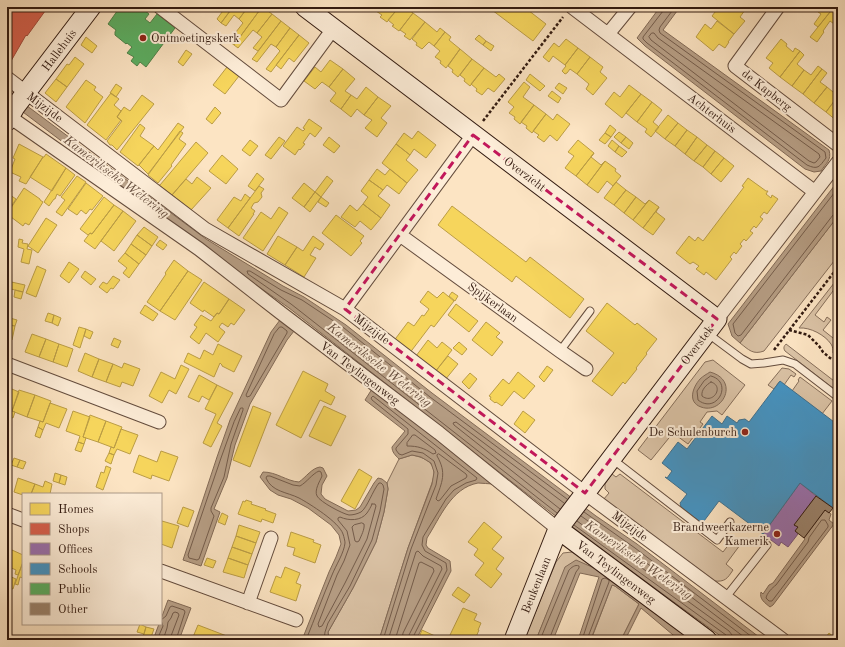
<svg xmlns="http://www.w3.org/2000/svg" width="845" height="647" font-family="'Old Standard TT',serif">
  <style>
    .green { fill: #dac2a5; stroke: #866e5a }
    .water { fill: #b79f86; stroke: #826a57 }
    .homes { fill: #f6d55c; stroke: #bb9d45 }
    .shops { fill: #d6604d; stroke: #a54b3b }
    .offices { fill: #9970ab; stroke: #7a567c }
    .schools { fill: #4393c3; stroke: #3e6f8d }
    .public { fill: #5aae61; stroke: #4e8249 }
    .lines { fill: none; stroke-linecap: round; stroke-linejoin: round }
    .shore { stroke: #745c4b; stroke-width: 1 }
    .building { fill: #9b836d; stroke: #321a10 }
    .lane-casing { stroke: #644c3d; stroke-width: 9 }
    .street-casing { stroke: #644c3d; stroke-width: 15 }
    .secondary-casing { stroke: #321a10; stroke-width: 21 }
    .path { stroke: #321a10; stroke-width: 2.5; stroke-dasharray: 3 2; stroke-linecap: butt }
    .lane { stroke: #fdedd8; stroke-width: 7 }
    .street { stroke: #fdedd8; stroke-width: 13 }
    .secondary { stroke: #fdedd8; stroke-width: 19 }
    .marked { fill: none; stroke: #c2185b; stroke-width: 3; stroke-dasharray: 8 5; stroke-linejoin: round }
    .poi-dot { fill: #8f2418; stroke: #fdedd8; stroke-width: 1.5 }
    .labels { text-anchor: middle; stroke-width: 4; stroke-linejoin: round; paint-order: stroke }
    .poi-label { font-size: 12px; fill: #321a10; stroke: #fdedd8; text-anchor: end }
    .street-label { font-size: 12px; fill: #321a10; stroke: #fdedd8 }
    .water-label { font-size: 13px; font-style: italic; fill: #674f3f; stroke: #fdedd8 }
  </style>
  <rect width="100%" height="100%" fill="#fce4c3"/>
  <filter id="stains"><feTurbulence type="fractalNoise" baseFrequency=".005" numOctaves="4"/><feColorMatrix values="0 0 0 0 .2 0 0 0 0 .09 0 0 0 0 .02 0 0 0 .5 -.17"/></filter>
  <radialGradient id="worn" r=".72"><stop offset=".6" stop-color="#630" stop-opacity="0"/><stop offset="1" stop-color="#630" stop-opacity=".3"/></radialGradient>
  <!-- green -->
  <path class="green" d="M838,216v40l-74,95c-11,4 -15,-1 -24,-8z
    M838,278v10l-2,-1 -21,28 9,7 3,-5 4,3 -8,10 15,12v13l-5,-2c0,-3 0,-6 -2,-9 -6,-9 -21,-17 -32,-16z
    M786,344l52,40v8l-53,-41c-2,-3 -1,-5 1,-7z
    M713,360l32,25 -23,30 -5,-4 -10,1 -7,10 3,2 -15,20 -15,-11 -22,27 -13,-10 67,-88z
    M782,368l7,1 7,5 -2,3 -3,-2 -7,10 -5,-3 -5,7 -6,-4z
    M800,377l32,24 -10,13 -30,-23 7,-10 -1,-1z
    M412,455c10,2 22,6 22,18 0,3 -1,7 -2,10l-24,65 -29,92h-50l-1,-8 4,-7 21,-37 23,-46 8,-30 4,-23 -1,-6 12,-24z
    M612,474l4,3 4,-3 103,78 10,-13 7,6 -14,19 7,6c-6,9 -8,12 -19,11l-111,-81 6,-7 -4,-4v-5z
    M572,552l26,12 14,9 -46,-6 -30,73h-12l32,-78 7,-9z
    M612,585l3,1 24,18 -18,36h-30z"/>
  <!-- water -->
  <path class="water" d="M660,7h20l-17,23 166,120c3,10 -3,13 -8,21l-7,1 -9,-3 -160,-123 -8,-8z
    M7,91l199,148 77,47 21,11 42,28 86,68 164,123 41,28 126,96h-37l-173,-126 -264,-206 -91,-64 -191,-144z
    M838,181v35l-98,127 -8,-7 -4,-12z
    M280,320l14,11 -7,9 -37,64 -15,41 -8,33 -13,31 6,3 -19,54 -18,-6 34,-103 13,-37 41,-88z
    M710,372c30,8 13,43 -9,35 -14,-5 -8,-20 -1,-28 3,-3 7,-5 10,-7z
    M372,389l121,95c-5,0 -10,-1 -15,-1 -27,5 -38,35 -51,55l-1,7 2,3 22,13 1,10 -35,69h-37l29,-92 24,-64 2,-12 -3,-9 -10,-6 -9,-2 -13,4c-4,-4 -7,-7 -7,-12l13,-16 -40,-31z
    M320,467l3,1 4,8 -5,9 -1,9 4,5 23,12 8,-1 4,-3 14,-24 4,-5 4,1 5,4 1,6 -4,23 -8,30 -23,46 -21,37 -4,7 1,8h-27l27,-68 7,-15 5,-13 -2,-9 -8,-10 -23,-17 -17,-9 -13,-4 -8,-5 -10,-13 3,-5c14,0 23,9 36,10 7,-5 13,-14 21,-15z
    M825,510l6,4 -2,6 5,4 -61,81 -3,2c-5,-4 -11,-8 -9,-15l2,2 6,-9 4,-2 32,-44 -1,-1z
    M576,560l25,11 93,69h-15l-38,-32 -16,32h-4l18,-36 -24,-18 -3,-1 -21,54 1,1h-14l21,-63 -19,-4 -27,67h-17l29,-73z
    M168,600l23,8 -12,32h-26l6,-16h2v-5z"/>
  <!-- homes -->
  <path class="homes" d="M223,7h10l-12,16 -4,-4 8,-11z
    M233,7h15l-9,12 -5,-4 -8,11 -5,-3z
    M248,7h14l-28,38 -5,-4 14,-18 -4,-4z
    M262,7l10,7 -15,19 -4,-3 -15,18 -4,-3z
    M379,7h20l-12,15 -7,-5 2,-2 -6,-4z
    M399,7h6l8,6 -14,18 -7,-5 2,-1 -6,-5z
    M488,7h36l22,17 -13,17z
    M719,7h23l3,3 -5,7 5,4 -11,13 -22,-18z
    M816,7h18l-16,20 -4,-3 7,-10 -7,-5z
    M834,7h4v18l-1,1 -7,-5 -7,10 1,1 -7,10 -7,-5z
    M413,13l12,9 -15,18 -6,-4 2,-2 -6,-4z
    M272,14l9,7 -23,30 -5,-3 9,-11 -5,-4z
    M281,21l9,7 -14,19 -5,-3 -14,18 -5,-3 1,-1z
    M717,21l17,13 -6,8h1l-4,6 -6,-4 -6,7 -17,-14 9,-13 6,5z
    M425,22l12,10 3,-4 5,4 -11,14 -5,-4 -7,7 -6,-4 1,-2 -5,-4z
    M290,28l9,7 -28,37 -5,-3 14,-18 -4,-4z
    M445,32l6,5 -2,3 11,9 -14,19 -6,-5 1,-2 -6,-4 5,-6 -6,-5z
    M299,35l10,8 -15,19 -5,-4 -8,11 -5,-4z
    M479,35l7,6 -3,4 -8,-6z
    M86,37l11,9 -5,7 -11,-8z
    M566,39l12,9 -13,17 -12,-9 -4,6 -6,-5 11,-14 5,4z
    M781,39l6,5 -1,2 7,6 2,-4 5,3 -20,26 -11,-9 4,-5 -7,-5z
    M486,41l8,5 -3,5 -8,-6z
    M578,48l12,9 -13,17 -7,-5 -3,4 -2,1 -3,-3 4,-5 -1,-1z
    M460,49l12,10 -14,18 -6,-5 1,-2 -5,-4z
    M186,50l6,4 -9,12 -5,-4z
    M800,51l4,4 -7,9 7,6 -12,16 -12,-9z
    M75,57l9,7 -17,23 -11,-8 11,-15 2,1z
    M590,57l13,10 -3,5 7,6 -14,17 -7,-6 3,-5 -12,-10z
    M472,59l12,9 -14,18 -6,-5 1,-2 -5,-4z
    M330,60l13,9 -14,18 -7,-5 -7,7 -11,-8 11,-14 6,5z
    M818,66l4,3 -19,25 -11,-8 12,-16 7,5z
    M227,67l12,9 -14,18 -12,-9z
    M484,68l12,9 3,-3 6,5 -11,13 -6,-4 -6,7 -6,-4 1,-2 -6,-5z
    M343,69l12,10 -10,12 6,4 -10,14 -11,-8 6,-8 -7,-6z
    M822,69l5,4 -7,9 7,5 -13,16 -11,-9z
    M530,74l15,12 -5,5 -14,-11z
    M56,79l11,8 -11,15 -11,-9z
    M86,80l10,7 -2,3 9,7 -18,26 -19,-16z
    M524,82l6,5 -7,10 11,8 -14,19 -6,-5 1,-2 -6,-4 5,-6 -6,-5z
    M559,83l8,5 -4,6 -8,-6z
    M116,84l6,4 -6,9 -6,-4z
    M629,85l12,9 -19,24 -17,-14 9,-12 6,5z
    M838,86v10l-12,16 -12,-9 13,-16 6,5z
    M366,87l12,10 -14,18 -7,-6 -6,8 -10,-8 10,-14 6,4z
    M552,91l9,7 -3,5 -10,-7z
    M111,93l8,6 -5,6 7,6 -4,6 4,3 -15,20 -19,-15z
    M641,94l11,8 -15,20 -11,-9z
    M142,95l12,9 -37,46 -5,-5h-2l-3,-4 15,-20 -5,-4 7,-10 6,4z
    M838,96v23l-1,2 -11,-9z
    M378,97l13,9 -10,12 6,5 -10,14 -12,-9 7,-8 -8,-5z
    M652,102l10,8 -9,12 6,5 -8,10 -6,-5 2,-3 -10,-7z
    M534,105l12,9 -14,19 -6,-5 1,-2 -6,-4z
    M215,107l6,6 -9,11 -6,-5z
    M546,114l7,6 4,-6 13,10 -13,17 -7,-6 -6,7 -7,-5 2,-2 -6,-4z
    M668,115l10,8 -13,16 -10,-8z
    M309,119l13,9 -7,9 -5,-4 -7,10 2,1 -5,6 -1,-1 -4,6 -12,-9 14,-19 6,4 2,-2 -2,-1z
    M178,123l6,4 -36,47 -9,-9 15,-19 4,4z
    M678,123l9,7 -12,16 -10,-7z
    M140,124l5,4 -5,8 14,10 -16,20 -18,-14z
    M610,125l6,5 -5,7 -6,-4z
    M687,130l10,7 -12,17 -10,-8z
    M180,131l3,2 -4,6 7,5 -15,21 1,1 -14,17 -10,-8z
    M418,131l18,14 -10,13 -12,-9 -4,6 -14,-11 8,-11 8,6z
    M619,132l7,5 -5,6 -7,-6z
    M605,133l6,4 -6,7 -6,-4z
    M279,137l6,4 -14,18 -6,-4z
    M329,137l11,9 -6,7 -11,-8z
    M626,137l7,6 -4,6 -8,-6z
    M697,137l10,8 -13,16 -9,-7z
    M250,140l8,6 -8,10 -8,-6z
    M578,140l16,13 -18,23 -11,-8 9,-12 -6,-4z
    M612,140l7,6 -4,6 -7,-6z
    M196,142l12,11 -36,42 -13,-10h1l11,-13z
    M19,144l24,13 -17,27 -7,-3 2,-4 -11,-5 5,-13 -2,-1z
    M396,144l14,11 -4,5 12,10 -11,13 -25,-20z
    M707,145l8,6 -12,16 -9,-6z
    M619,146l8,6 -5,5 -7,-5z
    M715,151l9,7 -13,16 -8,-7z
    M594,153l-3,4 10,8 4,-4 -18,24 -11,-9z
    M46,154l20,14 -14,23 -22,-14 13,-20h1z
    M222,155l16,14 -12,15 -17,-13z
    M724,158l10,8 -13,16 -10,-8z
    M605,161l11,8 -1,2 6,5 -8,10 -6,-5 -9,12 -11,-8z
    M66,168l9,7 -15,21 -3,-2 -2,5h-1l-5,7 -5,-4z
    M377,169l8,6 5,-6 17,14 -8,11 -12,-9 -4,5 -14,-10z
    M257,173l7,6 -9,12 -7,-5z
    M77,176l9,6 -24,34 -6,-4 9,-12 -4,-3z
    M327,176l6,5 -12,16 -6,-5z
    M197,177l14,11 -20,22 -19,-15 14,-16 6,5z
    M748,178l18,13h2l-2,3 5,4 1,-3 6,4 -11,15 -3,-2 -4,5 3,2 -7,9 -2,-2 -4,5 3,2 -7,8 -2,-2 -4,5 2,2 -6,8 -2,-2 -4,5 2,2 -16,21 -10,-8 -2,3 -8,-6 3,-3 -6,-4 -3,2 -14,-11 13,-17 6,5 3,-4 5,4 41,-54 -2,-1z
    M369,180l14,10 -5,6 12,9 -9,13 -18,-14 5,-7 -7,-6z
    M616,182l10,8 -12,15 -10,-7z
    M86,183l17,13 -11,14 -2,-1 -4,5 -5,-4 -4,5 -9,-6z
    M304,183l11,9 -11,15 -12,-9z
    M259,186l5,3 -3,4 1,4 -4,5 -4,1 -3,5 4,3 -2,3h1l-15,22 -11,-8z
    M24,188l16,11v1l3,2 -14,23 -4,-2 -2,3 -16,-12z
    M626,190l10,7 -12,16 -10,-8z
    M315,192l6,5 -11,15 -6,-5z
    M7,193l9,6 -9,14z
    M245,194l5,4 -22,30 -11,-8 17,-23 7,4z
    M104,197l10,8 -22,29 -2,-1 -2,2 -8,-6z
    M321,197l8,6 -3,4 -8,-5z
    M636,197l9,7 4,-4 -16,20 -9,-7z
    M649,200l10,7 -16,21 -10,-8z
    M363,204l18,14 -10,12 -11,-9 -5,6 -14,-10 9,-12 7,6z
    M114,205l9,6 -28,38 -11,-8 6,-8 2,1z
    M452,206l74,56 4,-5 54,42 -14,19 -54,-42 -4,6 -74,-57z
    M279,207l9,6 -25,38 -20,-13 18,-26 10,7z
    M659,207l-3,5 9,7 -12,16 -10,-7z
    M123,211l13,10 -22,30 -13,-10z
    M336,215l28,21 -4,5 2,2 -11,13 -29,-23z
    M46,218l11,7 -19,28 -10,-7z
    M144,227l14,10 -6,9 -15,-11z
    M137,235l15,11 -6,9 -15,-11z
    M278,236l19,11 -12,18 -18,-11z
    M313,236l11,8 -4,6 -5,-3 -5,8 6,3 -12,19 -19,-12 12,-18 6,4z
    M19,239l4,1 -1,3 6,1 -1,5 5,1 -3,14 -8,-2 3,-13 -6,-2z
    M160,240l7,5 -4,5 -7,-5z
    M131,244l15,11 -7,9 -14,-11z
    M125,253l14,11 -10,14 -6,-5 4,-5 -9,-7z
    M174,260l14,11 -28,40 -13,-9 19,-28 -1,-1z
    M69,262l10,7 -10,14 -9,-7z
    M37,266l9,4 -10,27 -10,-4z
    M85,271l11,8 -5,6 -10,-8z
    M188,271l14,9 -27,40 -15,-9z
    M113,276l7,4 -7,9 -2,-1 -4,5 -8,-6 4,-5 4,2z
    M7,281l18,4 -2,7 -16,-4z
    M204,282l25,17 -10,15 -2,-1 -3,4 -10,-7 -1,2 -13,-9z
    M15,290l8,2 -2,7 -7,-2z
    M428,291l9,7 6,-6 11,9 -20,26 -3,-2 -22,29 -16,-12 15,-20 6,4 8,-11 2,1 5,-7 -9,-7z
    M452,292l6,4 -3,5 -6,-5z
    M229,299l16,11 -11,15 -3,-2 -3,4 -6,-4 -3,4 6,5 -7,10 -12,-9 -7,11 -9,-7 7,-10 -3,-2 7,-10 10,6 3,-4 -1,-1 1,1 3,-4 2,1z
    M607,303l28,22 2,-2 20,16 -11,14 1,1 -11,14 1,1 -12,15 -2,-2 -11,14 -20,-15 22,-28 -28,-22z
    M456,304l22,17 -9,11 -21,-17z
    M145,305l13,9 -5,7 -13,-8z
    M48,313l6,2 -2,8 -7,-2z
    M54,315l7,3 -3,8 -6,-3z
    M10,318l7,2 -2,6 -7,-1z
    M486,322l14,11 -4,4 7,5 -11,14 -20,-16z
    M7,324l8,2 -3,14 -5,-1z
    M79,327l7,2 -6,19 -7,-3z
    M86,329l7,3 -3,7 -6,-3z
    M32,334l14,5 -7,18 -14,-5z
    M114,338l7,3 -3,7 -7,-3z
    M46,339l13,5 -6,18 -14,-5z
    M428,340l9,8 5,-6 10,8 -17,22 -19,-16z
    M459,342l8,7 -5,6 -9,-7z
    M59,344l14,5 -6,18 -14,-5z
    M218,344l24,12 -8,16 -12,-6v-1l-2,-2 -6,14 -30,-15 4,-9 12,6 4,-9 9,5z
    M85,353l14,6 -7,18 -14,-6z
    M448,356l10,8 -13,16 -10,-8z
    M99,359l14,5 -7,18 -14,-5z
    M124,363l16,6 -7,17 -11,-4 -2,5 -14,-5 7,-18 9,4z
    M181,365l8,4 -13,25 -7,-4 -7,13 -13,-7 12,-24 14,7z
    M547,366l6,4 -9,12 -5,-5z
    M303,371l25,13 -3,7 10,6 -4,8 -11,-5 -19,38 -25,-13z
    M518,372l17,14 -11,13 -10,-8 -12,15 -6,-4 -1,1 -5,-4 1,-2 -2,-1 14,-17 6,5z
    M470,373l7,6 -8,10 -7,-7z
    M199,375l18,10 -8,15 -7,-4 -3,6 -11,-5z
    M217,385l16,8 -16,30 5,3 -11,21 -8,-4 13,-29 -11,-5z
    M7,387l12,5 -7,19 3,1 -2,6 -6,-2 2,-6 -2,-1z
    M19,390l16,5 -8,22 -15,-6z
    M35,395l16,6 -8,21 -16,-5z
    M50,403l17,6 -8,19 -13,-5 -3,7 -5,-3 2,-6 3,1z
    M253,406l18,7 -21,54 -17,-7z
    M324,406l22,10 -15,30 -22,-10z
    M73,411l17,6 -7,20 3,1 -2,6 -6,-2 2,-6 -14,-5z
    M523,411l12,9 -10,13 -11,-9z
    M90,415l16,6 -8,21 -15,-5z
    M106,421l16,6 -8,21 -16,-6z
    M38,427l5,3 -3,8 -5,-2z
    M121,429l17,6 -8,19 -13,-5 -3,6 -5,-2 2,-6 3,1z
    M78,442l6,2 -3,8 -6,-2z
    M161,451l17,6 -9,24 -17,-6 -1,4 -18,-7 6,-17 18,7z
    M109,453l5,2 -3,9 -6,-3z
    M14,458l6,2 -3,7 -6,-2z
    M20,460l6,2 -3,7 -6,-2z
    M106,466l5,2 -8,22 -7,-3 5,-15 3,1z
    M359,469l13,8 -17,32 -14,-8z
    M55,473l6,2 -2,8 -6,-2z
    M61,475l6,2 -2,8 -6,-2z
    M18,478l17,6 -4,10h-8v1l-9,-3z
    M45,481l7,3 -2,10h-19l4,-10 8,3z
    M246,500l6,2 -1,2 15,5 -1,1 11,4 -3,9 -11,-4 -1,3 -23,-8 5,-13 2,1z
    M183,507l11,4 -6,16 -11,-4z
    M222,513l6,3 -3,9 -7,-3z
    M162,521l17,5 -7,22 -11,-4v-20z
    M484,522l18,15 -10,12 12,9 -8,11 6,5 -11,14 -16,-13 9,-12 -10,-8 4,-6 -10,-7z
    M239,525l21,7 -4,11 -20,-7z
    M291,532l23,8 -1,2 8,3 -6,18 -22,-8 2,-7 -8,-2z
    M236,536l20,7 -4,11 -20,-7z
    M232,547l20,7 -4,11 -20,-7z
    M12,550l11,5v7l-5,13 -3,-1 1,-4 -9,-4v-3z
    M207,558l9,3 -3,7 -9,-3z
    M228,558l20,7 -4,13 -21,-6z
    M23,562v16l-3,-1 -2,8 -3,-1z
    M285,567l15,6 -4,10 5,2 -5,16 -26,-9 6,-16 5,2z
    M9,576l7,3 -3,10 -6,-2v-5z
    M458,587l12,8 -6,8 -12,-8z
    M463,608l14,6 -3,6 7,3 -3,7h1l-3,7h-1l-1,3h-11l-13,-5z
    M140,624l6,3 -2,7 -7,-2z
    M198,625l34,13 -1,2h-35v-2l-3,-1z
    M146,627l8,2 -4,11h-8z
    M422,630l13,6 -2,4h-15z
    M829,633l6,5 3,-5v7h-14z"/>
  <!-- shops -->
  <path class="shops" d="M9,7h39l-21,29 -1,-1 -19,33v-58z"/>
  <!-- offices -->
  <path class="offices" d="M800,483l16,13 -22,29 4,2 -3,4 3,3 -10,13 -7,-5 -2,4 -16,-12z"/>
  <!-- schools -->
  <path class="schools" d="M780,381l58,44v76l-5,7 -33,-25 -37,51 -44,-33 -15,20h-5l-18,-14 -1,-4 7,-9 -22,-17 2,1 5,-7 -10,-8 16,-21 9,7 25,-33 10,8 5,-8 10,7 2,-3 6,-1 4,3z"/>
  <!-- public -->
  <path class="public" d="M120,7h26l-2,3 5,4 -4,5 5,4 7,-9 18,14 -29,39 -6,-5 -3,4 -6,-5 3,-4 -7,-4 5,-6 -5,-4 -1,1 -11,-9v-3l1,-2 -8,-6z"/>
  <g class="lines">
    <!-- shore -->
    <path class="shore" d="M663,7v4l-20,26v2l4,4 160,122c11,5 12,2 19,-7l-1,-6 -165,-119 -1,-3 1,-3 15,-20
      M652,33h2l4,5 161,116 1,3 -4,5 -2,1 -5,-2 -158,-121 -2,-3z
      M838,188l-105,136 2,9 3,3 3,-1 92,-120 5,-1
      M280,327h2l5,4v2l-37,63 -3,1 -1,-2 28,-61z
      M711,376c23,6 6,39 -13,24l-1,-9 7,-10z
      M711,382c14,4 2,23 -9,14 -1,-6 4,-11 9,-14z
      M241,408h2v2l-12,34 -7,33 -13,31v3l3,5 -15,43 -2,1 -8,-2 -1,-3 33,-97 13,-36z
      M413,435h2l20,15 1,3 -3,1c-9,-6 -15,-8 -26,-8v-3z
      M439,454l27,20 1,2 -1,2 -15,8 -11,14 -2,1 -2,-2c6,-17 11,-26 1,-43v-1z
      M372,504h3l1,2 -9,33 -22,44 -23,43 -3,1 -1,-3 19,-49 7,-14 6,-16 -3,-14 -9,-11v-2l2,-1c9,4 21,4 27,-4 2,-3 4,-6 5,-9z
      M560,509l-106,-84 -1,-2 3,-1 108,81
      M584,512l51,36 121,92
      M557,513l-266,-209 -43,-30 -1,-3h3l31,19 21,10 42,28 86,69 137,102
      M581,516l51,36 116,88
      M822,520h3l3,5v2l-56,74h-3l-3,-3c1,-5 6,-10 10,-13l32,-43 1,-4z
      M577,521l152,110 3,4 1,5
      M362,523l2,1c1,5 -3,12 -5,17l-2,1 -2,-1 -3,-14 2,-2z
      M574,525l152,110 2,2v3
      M157,640l6,-14 -2,-6 5,-4 4,-9 2,-1 12,4 1,2 -9,28
      M163,640l4,-12 1,-6 3,-4 2,-5 2,-1 3,1 1,2 -8,21v4
      M306,640c9,-22 17,-44 26,-65 4,-10 12,-22 13,-32 0,-2 -1,-6 -2,-9 -4,-12 -33,-30 -44,-36 -12,-6 -27,-6 -33,-20l1,-2h3l23,9 7,1c7,-4 12,-12 19,-15l2,1 1,4c-2,5 -8,14 -5,20 3,6 26,18 32,19 4,0 8,-1 12,-3 6,-4 12,-22 18,-29h2l2,2 1,4 -4,22 -8,29 -22,46 -22,37 -3,9 -1,8
      M383,640l28,-91 25,-64 2,-12 -4,-12 -11,-8 -11,-2 -10,4 -3,-1 -3,-4v-2l12,-14v-5l-36,-29 -1,-2 2,-2 104,82 -1,2 -10,3 -12,7 -8,9 -23,38 -1,8 3,6 21,12 1,7 -34,67v3
      M388,640l28,-88 2,-1 5,5 18,10 1,3 -33,66 -1,5
      M395,640l24,-77 2,-1 12,6 1,3 -31,62 -1,7
      M540,640l29,-70c2,-2 6,-6 10,-4v2l-3,4 -26,65v3
      M582,640l20,-61 3,-1 4,2v2l-21,55 -1,3"/>
  </g>
  <!-- building -->
  <path class="building" d="M816,496l17,12 -4,5 -4,-3 -21,28 -9,-7 3,-4 -4,-2z"/>
  <g class="lines">
    <!-- lane casing -->
    <g class="lane-casing">
      <path id="lane" d="M707,333l35,26 9,5 13,-1 19,-3 12,4 43,33
        M560,351l30,-40
        M611,458l106,82 13,-18
        M726,597l41,-52"/>
    </g>
    <!-- street casing -->
    <g class="street-casing">
      <path id="street" d="M160,7l121,93 52,-71
        M572,7l243,185
        M778,7l-43,59 103,79
        M608,34l22,-27
        M7,78l198,151 140,80 240,184 198,147
        M7,115l192,134 82,64 158,120 119,96
        M400,235l160,116 26,18
        M345,309l128,-174
        M717,319l121,-157
        M7,364l152,58
        M7,514l16,6
        M161,571l135,49
        M248,603l23,-65"/>
    </g>
    <!-- secondary casing -->
    <g class="secondary-casing">
      <path id="secondary" d="M305,7l412,312 -159,210 -44,111
        M7,121l8,-14 76,-100
        M558,529l149,111"/>
    </g>
    <!-- path -->
    <path class="path" d="M483,121l80,-104
      M789,330l19,5 11,11 4,6 7,6 8,2
      M774,350l64,-83"/>
    <!-- lane -->
    <use href="#lane" class="lane"/>
    <!-- street -->
    <use href="#street" class="street"/>
    <!-- secondary -->
    <use href="#secondary" class="secondary"/>
  </g>
  <!-- marked area -->
  <path class="marked" d="M473,135l244,184 -132,174 -240,-184z"/>
  <!-- markers -->
  <g class="poi-dot">
    <circle cx="143" cy="38" r="4"/>
    <circle cx="745" cy="432" r="4"/>
    <circle cx="777" cy="534" r="4"/>
  </g>
  <g class="labels">
    <!-- poi labels -->
    <g class="poi-label">
      <text x="151" y="42" text-anchor="start">Ontmoetingskerk</text>
      <text x="737" y="436">De Schulenburch</text>
      <text x="769" y="531">Brandweerkazerne<tspan x="769" dy="14">Kamerik</tspan></text>
    </g>
    <!-- street labels -->
    <g class="street-label">
      <text transform="translate(59 50) rotate(-53)" y="4">Hallehuis</text>
      <text transform="translate(767 90) rotate(38)" y="4">de Kapberg</text>
      <text transform="translate(45 107) rotate(37)" y="4">Mijzijde</text>
      <text transform="translate(712 113) rotate(37)" y="4">Achterhuis</text>
      <text transform="translate(525 174) rotate(37)" y="4">Overzicht</text>
      <text transform="translate(493 302) rotate(36)" y="4">Spijkerlaan</text>
      <text transform="translate(372 329) rotate(37)" y="4">Mijzijde</text>
      <text transform="translate(697 345) rotate(-53)" y="4">Overstek</text>
      <text transform="translate(360 373) rotate(37)" y="4">Van Teylingenweg</text>
      <text transform="translate(630 526) rotate(37)" y="4">Mijzijde</text>
      <text transform="translate(616 572) rotate(37)" y="4">Van Teylingenweg</text>
      <text transform="translate(536 585) rotate(-68)" y="4">Beukenlaan</text>
    </g>
    <!-- water labels -->
    <g class="water-label">
      <text transform="translate(117 176) rotate(37)" y="5">Kameriksche Wetering</text>
      <text transform="translate(380 364) rotate(38)" y="5">Kameriksche Wetering</text>
      <text transform="translate(639 559) rotate(35)" y="5">Kameriksche Wetering</text>
    </g>
  </g>
  <!-- margin -->
  <rect width="845" height="647" fill="none" stroke="#fce4c3" stroke-width="24"/>
  <rect x="8" y="8" width="829" height="631" fill="none" stroke="#321a10" stroke-width="2"/>
  <rect x="12" y="12" width="821" height="623" fill="none" stroke="#321a10"/>
  <!-- legend -->
  <rect x="22" y="493" width="140" height="132" fill="#fdedd8" stroke="#ac9988"/>
  <rect x="30" y="503" width="20" height="12" fill="#f6d55c" stroke="#ac9988"/>
  <text x="58" y="513" font-size="12" fill="#321a10">Homes</text>
  <rect x="30" y="523" width="20" height="12" fill="#d6604d" stroke="#ac9988"/>
  <text x="58" y="533" font-size="12" fill="#321a10">Shops</text>
  <rect x="30" y="543" width="20" height="12" fill="#9970ab" stroke="#ac9988"/>
  <text x="58" y="553" font-size="12" fill="#321a10">Offices</text>
  <rect x="30" y="563" width="20" height="12" fill="#4393c3" stroke="#ac9988"/>
  <text x="58" y="573" font-size="12" fill="#321a10">Schools</text>
  <rect x="30" y="583" width="20" height="12" fill="#5aae61" stroke="#ac9988"/>
  <text x="58" y="593" font-size="12" fill="#321a10">Public</text>
  <rect x="30" y="603" width="20" height="12" fill="#9b836d" stroke="#ac9988"/>
  <text x="58" y="613" font-size="12" fill="#321a10">Other</text>
  <rect width="100%" height="100%" filter="url(#stains)"/>
  <rect width="100%" height="100%" fill="url(#worn)"/>
</svg>
